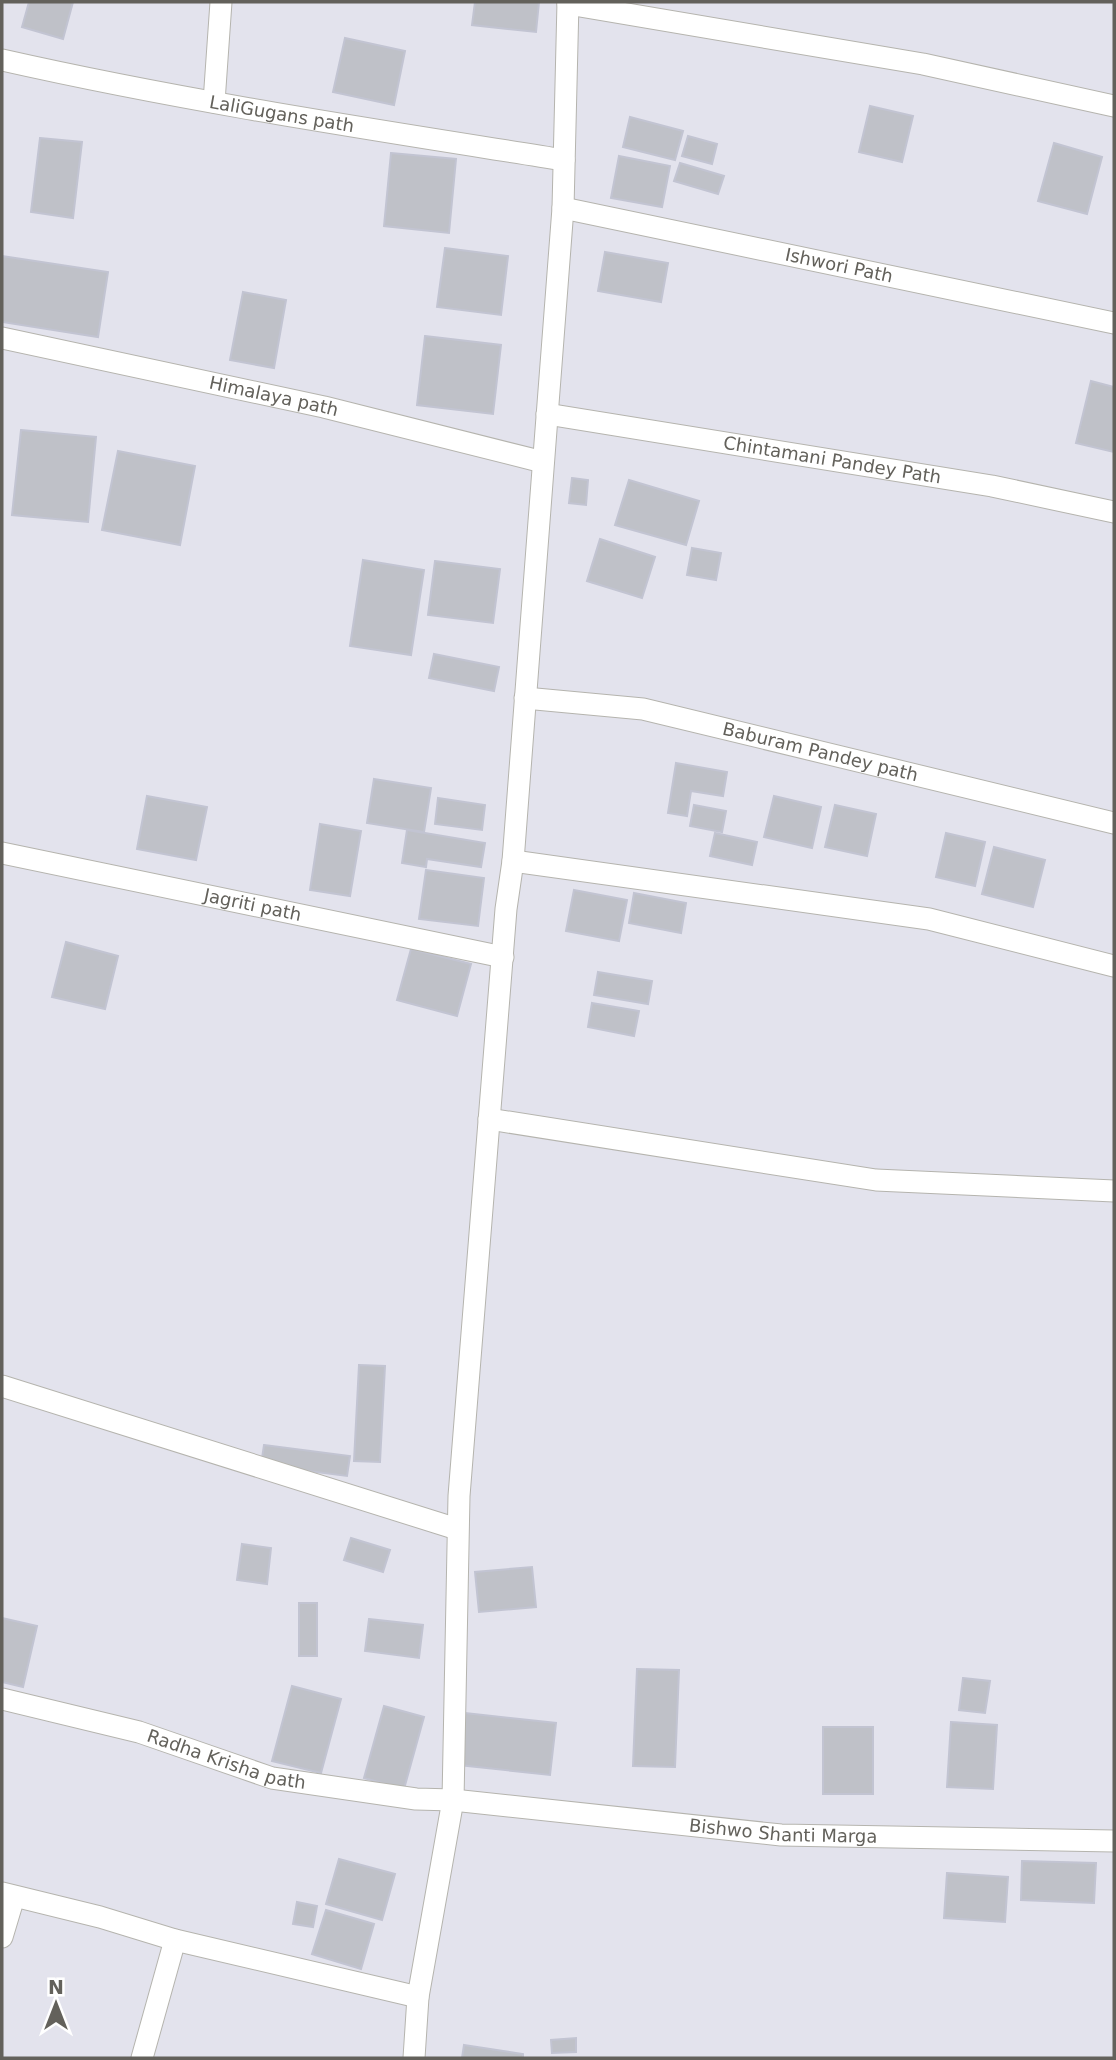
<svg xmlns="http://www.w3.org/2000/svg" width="1116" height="2060" font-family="'DejaVu Sans',sans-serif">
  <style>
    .building { fill: #bfc1c8; stroke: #c2c4d2; stroke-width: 2 }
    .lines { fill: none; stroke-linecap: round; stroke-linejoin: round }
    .street-casing { stroke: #b5b4ae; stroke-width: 23 }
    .street { stroke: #fff; stroke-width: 21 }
    .labels { text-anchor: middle; stroke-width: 6; stroke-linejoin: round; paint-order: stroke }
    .street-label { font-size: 18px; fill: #63615b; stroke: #fff }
  </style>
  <rect width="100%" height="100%" fill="#e3e3ed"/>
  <!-- building -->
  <path class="building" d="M29,2h44l-10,37 -41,-12z
    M475,2h64l-3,30 -64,-7z
    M345,38l60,13 -11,54 -61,-13z
    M870,106l43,10 -11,46 -43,-10z
    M630,117l53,14 -8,29 -52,-13z
    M688,136l29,8 -5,20 -30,-8z
    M40,138l42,4 -9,76 -42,-6z
    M1054,143l48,14 -15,57 -49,-13z
    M391,153l65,6 -7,74 -65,-7z
    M619,156l51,10 -8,41 -51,-9z
    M680,163l44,13 -6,18 -44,-13z
    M445,248l63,8 -7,59 -64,-8z
    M605,252l63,11 -7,39 -63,-11z
    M2,256l106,16 -10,65 -96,-15z
    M243,292l43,8 -12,68 -44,-8z
    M425,336l76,9 -8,69 -76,-9z
    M1091,381l23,6v65l-38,-9z
    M21,430l75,7 -8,85 -76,-7z
    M118,451l77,15 -15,79 -78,-15z
    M572,478l16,2 -2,25 -17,-2z
    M629,480l70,21 -13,44 -71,-20z
    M600,539l55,18 -13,41 -55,-17z
    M692,548l29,5 -5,27 -29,-5z
    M363,560l61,10 -13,85 -61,-9z
    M435,561l65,8 -7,54 -65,-8z
    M434,654l65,13 -5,24 -65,-13z
    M676,763l51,9 -4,24 -32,-5 -4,25 -19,-3z
    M374,779l57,9 -7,44 -57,-9z
    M147,796l60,11 -11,53 -59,-11z
    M774,796l47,11 -9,41 -48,-11z
    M438,798l47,7 -3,25 -47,-6z
    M694,805l32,6 -4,21 -32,-6z
    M835,805l41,9 -9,42 -42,-9z
    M320,824l41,7 -11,65 -40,-6z
    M407,830l78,13 -4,24 -54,-8 -1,8 -24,-4z
    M715,833l42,9 -5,23 -42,-9z
    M946,833l39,9 -10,44 -39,-9z
    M994,847l51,13 -12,47 -51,-13z
    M426,870l58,8 -6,48 -59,-7z
    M574,890l53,10 -8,41 -53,-10z
    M634,893l52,10 -5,30 -52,-10z
    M66,942l52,14 -13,53 -53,-12z
    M411,949l60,15 -14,52 -60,-16z
    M598,972l54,9 -4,23 -54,-9z
    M592,1003l47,8 -5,25 -46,-9z
    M359,1365l26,1 -5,96 -26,-1z
    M264,1445l86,11 -3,20 -86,-11z
    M351,1538l39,12 -7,22 -39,-12z
    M242,1544l29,4 -4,36 -30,-4z
    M532,1567l4,40 -57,5 -4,-40z
    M299,1603h18v53h-18z
    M2,1618l35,8 -14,61 -21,-5z
    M369,1619l54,6 -4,33 -54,-7z
    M637,1669l42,1 -4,97 -42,-1z
    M963,1678l27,3 -5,32 -26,-3z
    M292,1686l49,13 -20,74 -49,-12z
    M384,1706l40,11 -20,72 -40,-11z
    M465,1713l91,10 -6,52 -91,-10z
    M951,1722l46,3 -4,64 -46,-2z
    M823,1727h50v67h-50z
    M339,1859l56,15 -13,46 -56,-16z
    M1022,1861l74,2 -2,40 -73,-3z
    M947,1873l61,4 -3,45 -61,-4z
    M297,1902l20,4 -4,21 -20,-3z
    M326,1910l48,14 -13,45 -49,-15z
    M576,2038v14l-24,1 -1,-13z
    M464,2045l59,9v4h-61z"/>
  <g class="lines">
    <!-- street casing -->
    <g class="street-casing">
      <g id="street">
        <path d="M568,4l355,60 191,42"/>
        <path id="s1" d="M2,60c186,42 374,70 562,100"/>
        <path d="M214,102l7,-100"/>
        <path id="s2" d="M563,208l551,115"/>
        <path id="s3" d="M2,338l322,69 219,55"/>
        <path id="s4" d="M547,414l445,72 122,26"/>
        <path id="s5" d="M525,698l118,11 471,114"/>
        <path id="s6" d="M2,853l501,104"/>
        <path d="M513,861l416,58 185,47"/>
        <path d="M489,1119l387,61 238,11"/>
        <path d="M2,1386l455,143"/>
        <path id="s7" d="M2,1699l137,33 133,46 144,21 37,1 328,35 333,6"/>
        <path d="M2,1893l98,24 75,23 243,57"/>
        <path d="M2,1937l12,-40"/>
        <path d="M142,2058l33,-118"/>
        <path d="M414,2058l4,-61 35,-197 6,-304 47,-587 7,-48 50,-653 5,-206"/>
      </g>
    </g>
    <!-- street -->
    <use href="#street" class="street"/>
  </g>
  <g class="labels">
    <!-- street labels -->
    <g class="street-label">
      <text dy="6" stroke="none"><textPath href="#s1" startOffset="285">LaliGugans path</textPath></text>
      <text dy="6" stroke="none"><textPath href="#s2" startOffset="282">Ishwori Path</textPath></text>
      <text dy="6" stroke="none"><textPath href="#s3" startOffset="278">Himalaya path</textPath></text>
      <text dy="6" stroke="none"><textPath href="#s4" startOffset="289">Chintamani Pandey Path</textPath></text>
      <text dy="6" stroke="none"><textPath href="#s5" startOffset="301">Baburam Pandey path</textPath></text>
      <text dy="6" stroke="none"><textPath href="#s6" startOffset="256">Jagriti path</textPath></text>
      <text dy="6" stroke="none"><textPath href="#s7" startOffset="233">Radha Krisha path</textPath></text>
      <text dy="6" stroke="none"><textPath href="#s7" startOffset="796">Bishwo Shanti Marga</textPath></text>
    </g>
  </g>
  <!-- border -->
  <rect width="1116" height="2060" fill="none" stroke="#63615b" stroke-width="7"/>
  <!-- north arrow -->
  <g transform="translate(56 2004)" stroke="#ffffff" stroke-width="5" paint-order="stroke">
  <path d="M0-5L12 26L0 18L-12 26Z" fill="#63615b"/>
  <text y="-10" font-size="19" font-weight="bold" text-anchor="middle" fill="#63615b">N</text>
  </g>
</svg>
